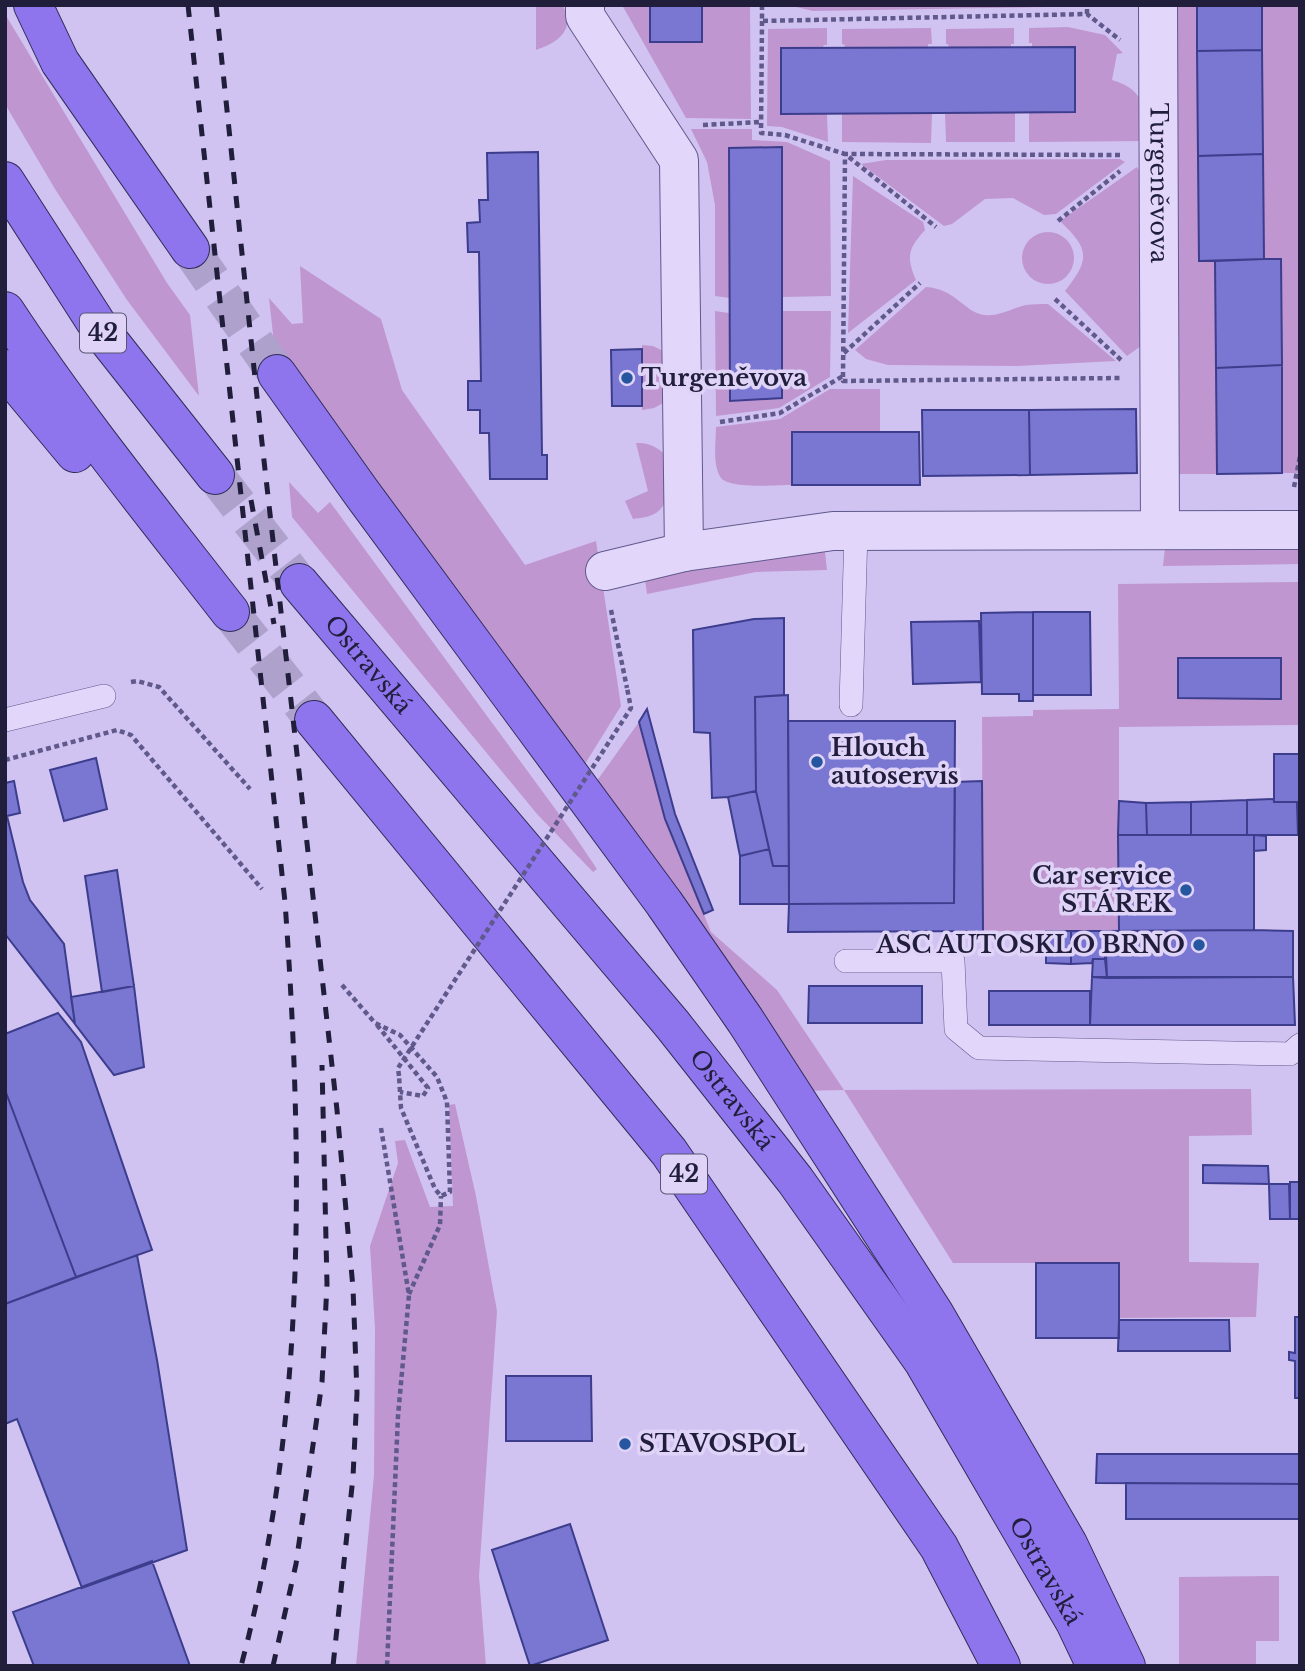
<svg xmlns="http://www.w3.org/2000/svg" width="1305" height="1671" font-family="'Libre Baskerville',serif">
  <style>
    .green { fill: #bf96d0 }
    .building { fill: #7977d1; stroke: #3d3d8d; stroke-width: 2 }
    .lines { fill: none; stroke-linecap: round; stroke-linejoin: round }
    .trunk-tunnel { stroke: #aea2cd; stroke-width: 38; stroke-dasharray: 38 19; stroke-linecap: butt }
    .service-casing { stroke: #60598c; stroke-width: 24 }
    .minor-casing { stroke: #60598c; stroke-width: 40 }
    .trunk-casing { stroke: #302d5a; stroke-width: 40 }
    .path { stroke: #60598c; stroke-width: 4.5; stroke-dasharray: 5 3.5; stroke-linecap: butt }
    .service { stroke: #e2d7fb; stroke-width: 23 }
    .minor { stroke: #e2d7fb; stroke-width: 38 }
    .trunk { stroke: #8e74ed; stroke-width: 38 }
    .rail { stroke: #201e3b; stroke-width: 5; stroke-dasharray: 12 12; stroke-linecap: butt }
    .path-bridge { stroke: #60598c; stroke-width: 4.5; stroke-dasharray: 5 3.5; stroke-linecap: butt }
    .poi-dot { fill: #25569f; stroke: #dfd3f8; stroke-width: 2.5 }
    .labels { text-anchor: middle; stroke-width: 7; stroke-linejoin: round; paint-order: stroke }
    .shield { fill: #dfd3f8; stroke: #595474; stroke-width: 2 }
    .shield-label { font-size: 23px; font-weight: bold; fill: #201e3b }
    .street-label { font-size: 24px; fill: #201e3b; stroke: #dfd3f8 }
    .poi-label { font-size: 24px; font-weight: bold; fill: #201e3b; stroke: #dfd3f8; text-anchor: start }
  </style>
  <rect width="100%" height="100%" fill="#d1c3f1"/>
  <!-- green -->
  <path class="green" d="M536,5h26c15,24 -4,38 -26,45z
    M622,5h28l1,37h51v-37h48l1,114 -65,-1z
    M788,5h264l-3,2 -236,4z
    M1167,5h30l2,256h16l2,213h-40z
    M1262,5h38v468h-18l-1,-213 -17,-1z
    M5,14l162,269 23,32 9,81 -72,-96 -72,-111 -50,-85z
    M1068,27l37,8 18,18 -6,1 -5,26c35,10 32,31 37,61l-120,1v-29l46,-1v-65h-43v-4h-3v-15z
    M827,28v17h-3l-43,69h46l1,28 -46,-15 -15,-1 1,-97z
    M931,28l1,16h-4v3l-84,1 1,-3 -3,-1v-15z
    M1014,28v16h-3v3h-62l-1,-3h-2v-15z
    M932,113l-1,30 -89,-1v-28z
    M945,113h70v29h-69z
    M691,129h61v11l35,2 43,19 1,135 -49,1v-150l-53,1 1,150 -15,-2v-91l-8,-43z
    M1120,159l5,3 -69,52 -12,1 -31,-17 -28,1 -33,25 -8,2 -83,-62 25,-4z
    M1137,167l8,15 -4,164 -14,10 -62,-65c25,-32 25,-41 -5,-70z
    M853,176l70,46 2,8c-17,19 -19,26 -9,50l-68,53z
    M1022 258a26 26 0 1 1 52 0a26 26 0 1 1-52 0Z
    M300,266l81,53 21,71 123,175 71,-24 25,165 -41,66 -306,-429 -5,-45 23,26 11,-1z
    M926,287c30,2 38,25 58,28 15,2 28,-7 42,-10 7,-1 15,-1 22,-1l68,57 -99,5 -129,-1 -22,-6 -11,-9z
    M715,311l14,2 1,87 52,-2v-87h49l-1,66 -51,31 -63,8z
    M642,345l11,1 10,5v52l-9,5 -12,2z
    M830,389h50v43l-88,1v52c-15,0 -62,4 -71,-7 -9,-13 -5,-36 -5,-51l64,-8z
    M636,443c13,-1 23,5 32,14 0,18 5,44 -12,56 -6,4 -16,5 -23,6l-8,-18 23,-10z
    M289,482l29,31 12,-11 240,327 27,40 -4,3 -56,-58 -245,-297z
    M824,543l3,27 -71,2 -109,22 -3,-22z
    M1300,546v18l-137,2 2,-18z
    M1300,582v143l-181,2v204h-136l-1,-214 51,-1v-6l86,-1 -1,-125z
    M639,722l26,97 46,113 66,58 67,100 407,-1 1,46 -63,1v126l70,1 -3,54 -137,1v-55h-166l-109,-173 -42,1 -211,-302z
    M455,1104l21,92 21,115 -18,265 7,90h-130l18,-191 1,-147 -5,-82 28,-83 -3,-22 10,-1 25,67 23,-1 -4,-101z
    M1279,1576v65h-23v25h-77v-89z"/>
  <!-- building -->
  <path class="building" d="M650,5h52v37h-52z
    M1197,5h65v45l-65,1z
    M1075,47v65l-294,2v-66z
    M1262,50l1,104 -65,2 -1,-105z
    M782,147v251l-52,3 -1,-253z
    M538,152l4,303h5v24h-57l-1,-46h-9v-23h-12v-29h13l-2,-129h-11l-1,-29 13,-1 -1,-22h9l-1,-47z
    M1263,154l1,105 -65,2 -1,-105z
    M1264,259h17l1,106 -66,3 -1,-107z
    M642,349v57h-30l-1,-56z
    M1282,365v108l-65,1 -1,-106z
    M1136,409l1,64 -107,2 -1,-65z
    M922,410h107l1,65 -107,1z
    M792,432h127l1,53h-128z
    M1033,612v89h-14v-7h-37l-1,-81z
    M1033,612h57l1,83h-58z
    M784,618v77l-29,2 1,94 -28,6 -16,1 -2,-65 -16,-1 -1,-102 61,-11z
    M979,621l2,61 -68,2 -2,-62z
    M1178,658h103v41l-103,-1z
    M788,695l1,171h-16l-17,-75 -1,-94z
    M647,709l28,105 38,96 -9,4 -39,-95 -26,-97z
    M788,721h167l-1,182 -165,1z
    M1274,754h26v81h-2l-1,-33h-23z
    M96,758l11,51 -43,12 -14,-51z
    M14,781l6,32 -13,3 16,66 7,18 34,44 11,80 -70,-90v-151z
    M982,781l1,150 -195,1 1,-28 165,-1 1,-121z
    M756,791l13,58 -29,7 -12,-59z
    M1274,799v3h23l1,33h-51v-35z
    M1247,800v35h-56v-33z
    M1119,801l27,2 1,32h-29z
    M1191,802v33h-44l-1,-32z
    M1118,835h136v95l-135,1z
    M1254,835l12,1v14l-12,1z
    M769,849l4,17h16v38h-49v-48z
    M117,870l17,116 -32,6 -17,-116z
    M1254,930l39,1v46l-186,1 -2,-47z
    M1046,931h25v33l-25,-1z
    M1071,931h34v28h-12l-1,4 -21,1z
    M1093,959h12l2,19 -15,-1z
    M1092,977h201l2,48h-205z
    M134,986l10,81 -30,8 -39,-51 -4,-27z
    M809,986h113v37h-114z
    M989,991h101v34h-101z
    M58,1013l23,29 71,208 -76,27 -71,-187v-56z
    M5,1090l71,187 -71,27z
    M1203,1165l65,1 1,18 -66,-1z
    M1290,1182h10v37h-10z
    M1269,1184h20l1,35h-20z
    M137,1255l20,105 30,190 -105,38 -65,-169 -12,5v-120z
    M1036,1263h83v75h-83z
    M1295,1317h5v81h-5v-37l-6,-1v-8l6,1z
    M1119,1320h110l1,31h-112z
    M506,1376h85l1,65h-86z
    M1097,1454h203v30l-204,-1z
    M1126,1483l174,1 -1,35h-173z
    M570,1524l38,116 -78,26 -38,-116z
    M152,1561l38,105h-156l-21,-54z"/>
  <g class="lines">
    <!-- trunk-tunnel -->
    <path class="trunk-tunnel" d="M190,249l87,125
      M215,475l84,108
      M230,612l84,108"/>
    <!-- service casing -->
    <g class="service-casing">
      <path id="service" d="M851,705l5,-174
        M5,720l99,-24
        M846,961h107l3,68 23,19 311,6 10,-9"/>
    </g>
    <!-- minor casing -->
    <g class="minor-casing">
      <g id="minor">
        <path d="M585,5v11l94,144 5,392"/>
        <path id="s1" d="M1158,5l2,525"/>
        <path d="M605,571l79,-19 149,-21 467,-1"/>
      </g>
    </g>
    <!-- trunk casing -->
    <g class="trunk-casing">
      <g id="trunk">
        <path d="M33,5l27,57 130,187"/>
        <path d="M5,181l97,151 113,143"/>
        <path d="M5,311c69,105 148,202 225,301"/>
        <path d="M5,369l70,84"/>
        <path d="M277,374l84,118 303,411 81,117 189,293 134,231 58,122"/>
        <path id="s2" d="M299,583l373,441 123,156 128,181 152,261 21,44"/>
        <path d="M314,720l355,432 270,395 62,119"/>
      </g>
    </g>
    <!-- path -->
    <path class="path" d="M762,5v16l325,-7 33,26
      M1087,14v-9
      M762,21l-1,112 24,2 60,19 91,73
      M703,125l58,-3
      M1120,155l-275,-1 -2,222v5l277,-3
      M1058,221l62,-50
      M1055,299l66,61
      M844,353l76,-70
      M720,422l60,-9 63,-37
      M1294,487l6,-31
      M611,610l16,78
      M131,682l6,-1 22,6 91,102
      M5,760l112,-30 14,5 131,154
      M342,985l33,38 25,12 37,42 10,25 3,90 -9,4 -6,-7 -34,-81 -2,-32
      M377,1025l51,63 -5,8 -23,-4
      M381,1128l28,167 -11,121 -11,250
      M409,1294l31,-69 1,-29"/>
    <!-- service -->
    <use href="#service" class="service"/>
    <!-- minor -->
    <use href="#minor" class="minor"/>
    <!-- trunk -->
    <use href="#trunk" class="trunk"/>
    <!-- rail -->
    <path class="rail" d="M188,5l97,897c18,252 22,518 -44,764
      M216,5l43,411 78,694 16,178 4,105 -4,84 -20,189
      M251,500l23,124
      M273,1666l23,-102 26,-182 5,-98 -5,-219"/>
    <!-- path-bridge -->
    <path class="path-bridge" d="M399,1076l-1,-8 233,-360 -4,-20"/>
  </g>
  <!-- markers -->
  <g class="poi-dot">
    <circle cx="627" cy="378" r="7"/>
    <circle cx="817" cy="762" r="7"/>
    <circle cx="1186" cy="890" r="7"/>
    <circle cx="1199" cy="945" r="7"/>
    <circle cx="625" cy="1444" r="7"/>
  </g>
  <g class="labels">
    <!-- shield labels -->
    <g class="shield">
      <rect x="80" y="313.5" width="46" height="39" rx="5"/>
      <rect x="661" y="1154.5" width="46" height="39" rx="5"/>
    </g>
    <g class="shield-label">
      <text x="103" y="341">42</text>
      <text x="684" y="1182">42</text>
    </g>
    <!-- street labels -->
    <g class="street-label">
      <text dy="8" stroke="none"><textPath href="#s1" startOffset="178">Turgeněvova</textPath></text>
      <text dy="8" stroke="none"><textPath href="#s2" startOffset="107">Ostravská</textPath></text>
      <text dy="8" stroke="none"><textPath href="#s2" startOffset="674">Ostravská</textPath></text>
      <text dy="8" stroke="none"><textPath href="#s2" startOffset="1241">Ostravská</textPath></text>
    </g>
    <!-- poi labels -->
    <g class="poi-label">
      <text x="641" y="386">Turgeněvova</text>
      <text x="831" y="756">Hlouch<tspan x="831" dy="28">autoservis</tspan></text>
      <text x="1172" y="884" text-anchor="end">Car service<tspan x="1172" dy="28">STÁREK</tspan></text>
      <text x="1185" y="953" text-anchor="end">ASC AUTOSKLO BRNO</text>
      <text x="639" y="1452">STAVOSPOL</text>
    </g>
  </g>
  <!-- border -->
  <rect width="1305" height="1671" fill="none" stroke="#201e3b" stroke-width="14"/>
</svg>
